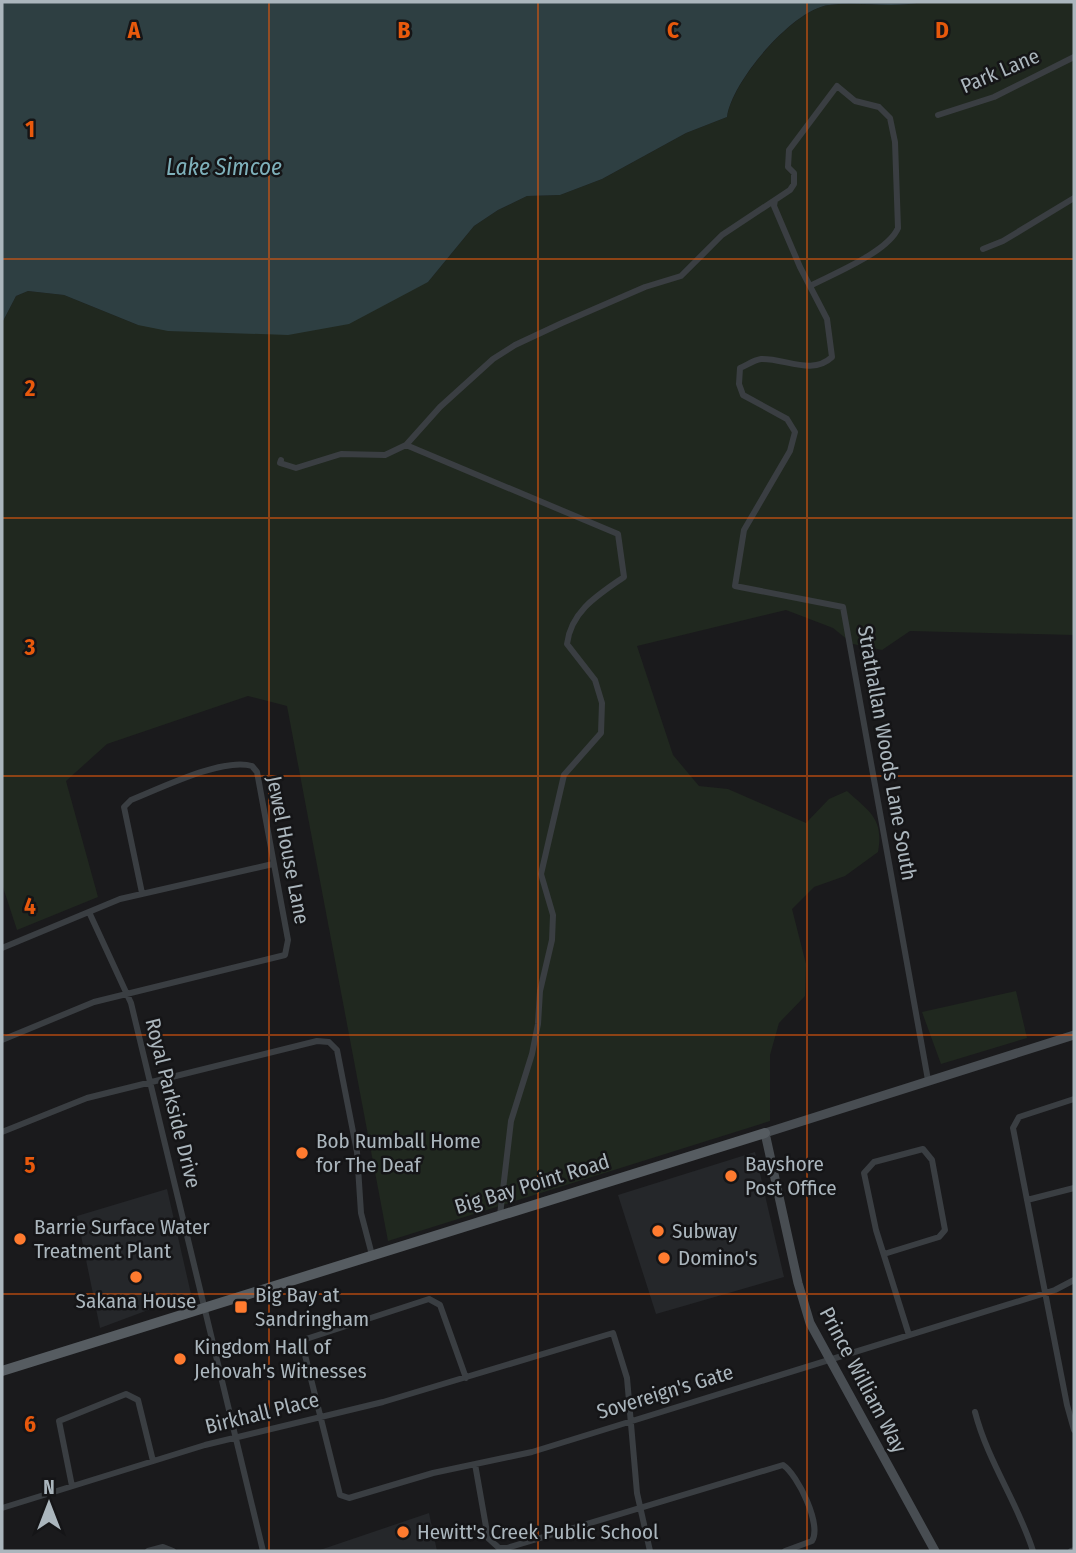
<svg xmlns="http://www.w3.org/2000/svg" width="1076" height="1553" font-family="'Fira Sans Condensed',sans-serif">
  <style>
    .built { fill: #25272a }
    .green { fill: #20281f }
    .water { fill: #2e3f42 }
    .lines { fill: none; stroke-linecap: round; stroke-linejoin: round }
    .street { stroke: #3a3e42; stroke-width: 6 }
    .secondary { stroke: #484d52; stroke-width: 9 }
    .primary { stroke: #565c61; stroke-width: 10 }
    .grid { fill: none; stroke: #e8590c; stroke-width: 2; stroke-opacity: 0.55 }
    .poi-dot { fill: #ff7b2f; stroke: #151517; stroke-width: 2.5 }
    .labels { text-anchor: middle; stroke-width: 5; stroke-linejoin: round; paint-order: stroke }
    .street-label { font-size: 21px; fill: #abb6bd; stroke: #151517 }
    .poi-label { font-size: 21px; fill: #abb6bd; stroke: #151517; text-anchor: start }
    .water-label { font-size: 23px; font-style: italic; fill: #7fb1bb; stroke: #151517 }
    .grid-label { font-size: 23px; text-anchor: middle; font-weight: bold; fill: #e8590c; stroke: #151517; stroke-width: 5; stroke-linejoin: round; paint-order: stroke }
  </style>
  <rect width="100%" height="100%" fill="#1a1a1c"/>
  <!-- built -->
  <path class="built" d="M755,1152l29,125 -128,37 -38,-119z
    M167,1189l24,105 -91,34 -23,-112z
    M429,1513l8,38h-120z"/>
  <!-- green -->
  <path class="green" d="M922,2h152v633l-164,-4 -28,19 -29,-6 -20,-16 -47,-18 -149,36 36,109 26,31 29,3 78,34 23,-24 18,-8c23,21 37,28 31,61l-33,24 -31,11 -22,22 14,55 -1,32 -26,27 -9,32v66l-382,120 -101,-535 -39,-10 -141,48 -41,37 32,116 -81,33 -15,-46v-561l14,-27 12,-5 36,4 74,30 290,-43 46,-56 24,-16 29,-14 33,-1 42,-16 84,-46 41,-16c5,-35 65,-107 102,-112 31,-4 62,4 93,-3z
    M1016,991l11,47 -86,26 -19,-52z"/>
  <!-- water -->
  <path class="water" d="M2,2h920c-31,7 -62,-1 -93,3 -36,4 -98,77 -102,112l-41,16 -84,46 -42,16 -33,1 -29,14 -24,16 -46,56 -79,42 -61,11 -120,-4 -30,-6 -74,-30 -36,-4 -12,5 -14,27z"/>
  <g class="lines">
    <!-- street -->
    <path class="street" d="M938,115l56,-18 80,-40
      M775,200l-1,6 26,61 27,52 5,38c-20,19 -47,1 -71,2 -7,1 -14,6 -21,9l-1,16 4,11 44,24 8,13 -5,19 -46,79 -9,56 108,21 85,473
      M983,249l20,-8 71,-43
      M406,445l212,89 6,43c-26,18 -53,34 -57,67l28,36 7,23 -1,30 -37,42 -23,99 12,41 -1,25 -12,51 -2,33 -6,30 -21,67 -11,94
      M281,460l-1,3 16,5 45,-14 44,1 21,-10 34,-38 53,-48 22,-14 47,-22 83,-36 36,-11 41,-41 68,-45 4,-6v-11l-6,-6 1,-17 48,-64 18,15 24,6 11,11 5,24 3,86c-10,24 -65,46 -88,58
      M89,912l42,91 132,548
      M2,948l118,-49 153,-35
      M2,1040l92,-38 191,-47 3,-15 -31,-168 -5,-6c-29,-9 -93,23 -121,34l-7,7 18,86
      M1074,1099l-55,18 -6,11 54,277 7,25
      M2,1132l85,-34 230,-57 12,1 8,8 20,102 4,61 11,42
      M1027,1200l47,-12
      M884,1254l55,-17 6,-7 -13,-70 -9,-11 -49,13 -10,11 12,57 33,105
      M466,1378l-26,-73 -11,-6 -123,40 -2,12 36,144 9,3 84,-25 99,-21 523,-162 19,-10
      M975,1412c13,50 43,91 58,139
      M475,1464l13,74 11,10h8l276,-83c15,10 39,60 29,76l-27,10
      M72,1486l-13,-65 67,-27 12,6 15,61
      M2,1508l203,-63 178,-43 230,-69 14,45 10,115 13,58
      M148,1551l15,-4 10,4
      M1071,1551l3,-1"/>
    <!-- secondary -->
    <path class="secondary" d="M935,1551l-125,-228 -12,-40 -33,-150 309,-98"/>
    <!-- primary -->
    <path class="primary" d="M2,1371l763,-238"/>
  </g>
  <!-- grid -->
  <path class="grid" d="M269,2v1549M538,2v1549M807,2v1549M2,259h1072M2,518h1072M2,776h1072M2,1035h1072M2,1294h1072"/>
  <!-- markers -->
  <g class="poi-dot">
    <circle cx="302" cy="1153" r="7"/>
    <circle cx="731" cy="1176" r="7"/>
    <circle cx="658" cy="1231" r="7"/>
    <circle cx="20" cy="1239" r="7"/>
    <circle cx="664" cy="1258" r="7"/>
    <circle cx="136" cy="1277" r="7"/>
    <rect x="234" y="1300" width="14" height="14" rx="3.5"/>
    <circle cx="180" cy="1359" r="7"/>
    <circle cx="403" cy="1532" r="7"/>
  </g>
  <g class="labels">
    <!-- street labels -->
    <g class="street-label">
      <text transform="translate(1000 71) rotate(-23)" y="7">Park Lane</text>
      <text transform="translate(887 753) rotate(80)" y="7">Strathallan Woods Lane South</text>
      <text transform="translate(288 850) rotate(79)" y="7">Jewel House Lane</text>
      <text transform="translate(173 1103) rotate(76)" y="7">Royal Parkside Drive</text>
      <text transform="translate(532 1184) rotate(-17)" y="7">Big Bay Point Road</text>
      <text transform="translate(863 1380) rotate(62)" y="7">Prince William Way</text>
      <text transform="translate(665 1392) rotate(-17)" y="7">Sovereign's Gate</text>
      <text transform="translate(262 1413) rotate(-14)" y="7">Birkhall Place</text>
    </g>
    <!-- poi labels -->
    <g class="poi-label">
      <text x="316" y="1148">Bob Rumball Home<tspan x="316" dy="24">for The Deaf</tspan></text>
      <text x="745" y="1171">Bayshore<tspan x="745" dy="24">Post Office</tspan></text>
      <text x="34" y="1234">Barrie Surface Water<tspan x="34" dy="24">Treatment Plant</tspan></text>
      <text x="672" y="1238">Subway</text>
      <text x="678" y="1265">Domino's</text>
      <text x="255" y="1302">Big Bay at<tspan x="255" dy="24">Sandringham</tspan></text>
      <text x="136" y="1308" text-anchor="middle">Sakana House</text>
      <text x="194" y="1354">Kingdom Hall of<tspan x="194" dy="24">Jehovah's Witnesses</tspan></text>
      <text x="417" y="1539">Hewitt's Creek Public School</text>
    </g>
    <!-- water labels -->
    <g class="water-label">
      <text x="224" y="175">Lake Simcoe</text>
    </g>
  </g>
  <g class="grid-label">
    <text x="134" y="38">A</text>
    <text x="404" y="38">B</text>
    <text x="673" y="38">C</text>
    <text x="942" y="38">D</text>
    <text x="30" y="137">1</text>
    <text x="30" y="396">2</text>
    <text x="30" y="655">3</text>
    <text x="30" y="914">4</text>
    <text x="30" y="1173">5</text>
    <text x="30" y="1432">6</text>
  </g>
  <!-- border -->
  <rect width="1076" height="1553" fill="none" stroke="#abb6bd" stroke-width="7"/>
  <!-- north arrow -->
  <g transform="translate(49 1504)" stroke="#151517" stroke-width="5" paint-order="stroke">
  <path d="M0-5L12 26L0 18L-12 26Z" fill="#abb6bd"/>
  <text y="-10" font-size="19" font-weight="bold" text-anchor="middle" fill="#abb6bd">N</text>
  </g>
</svg>
